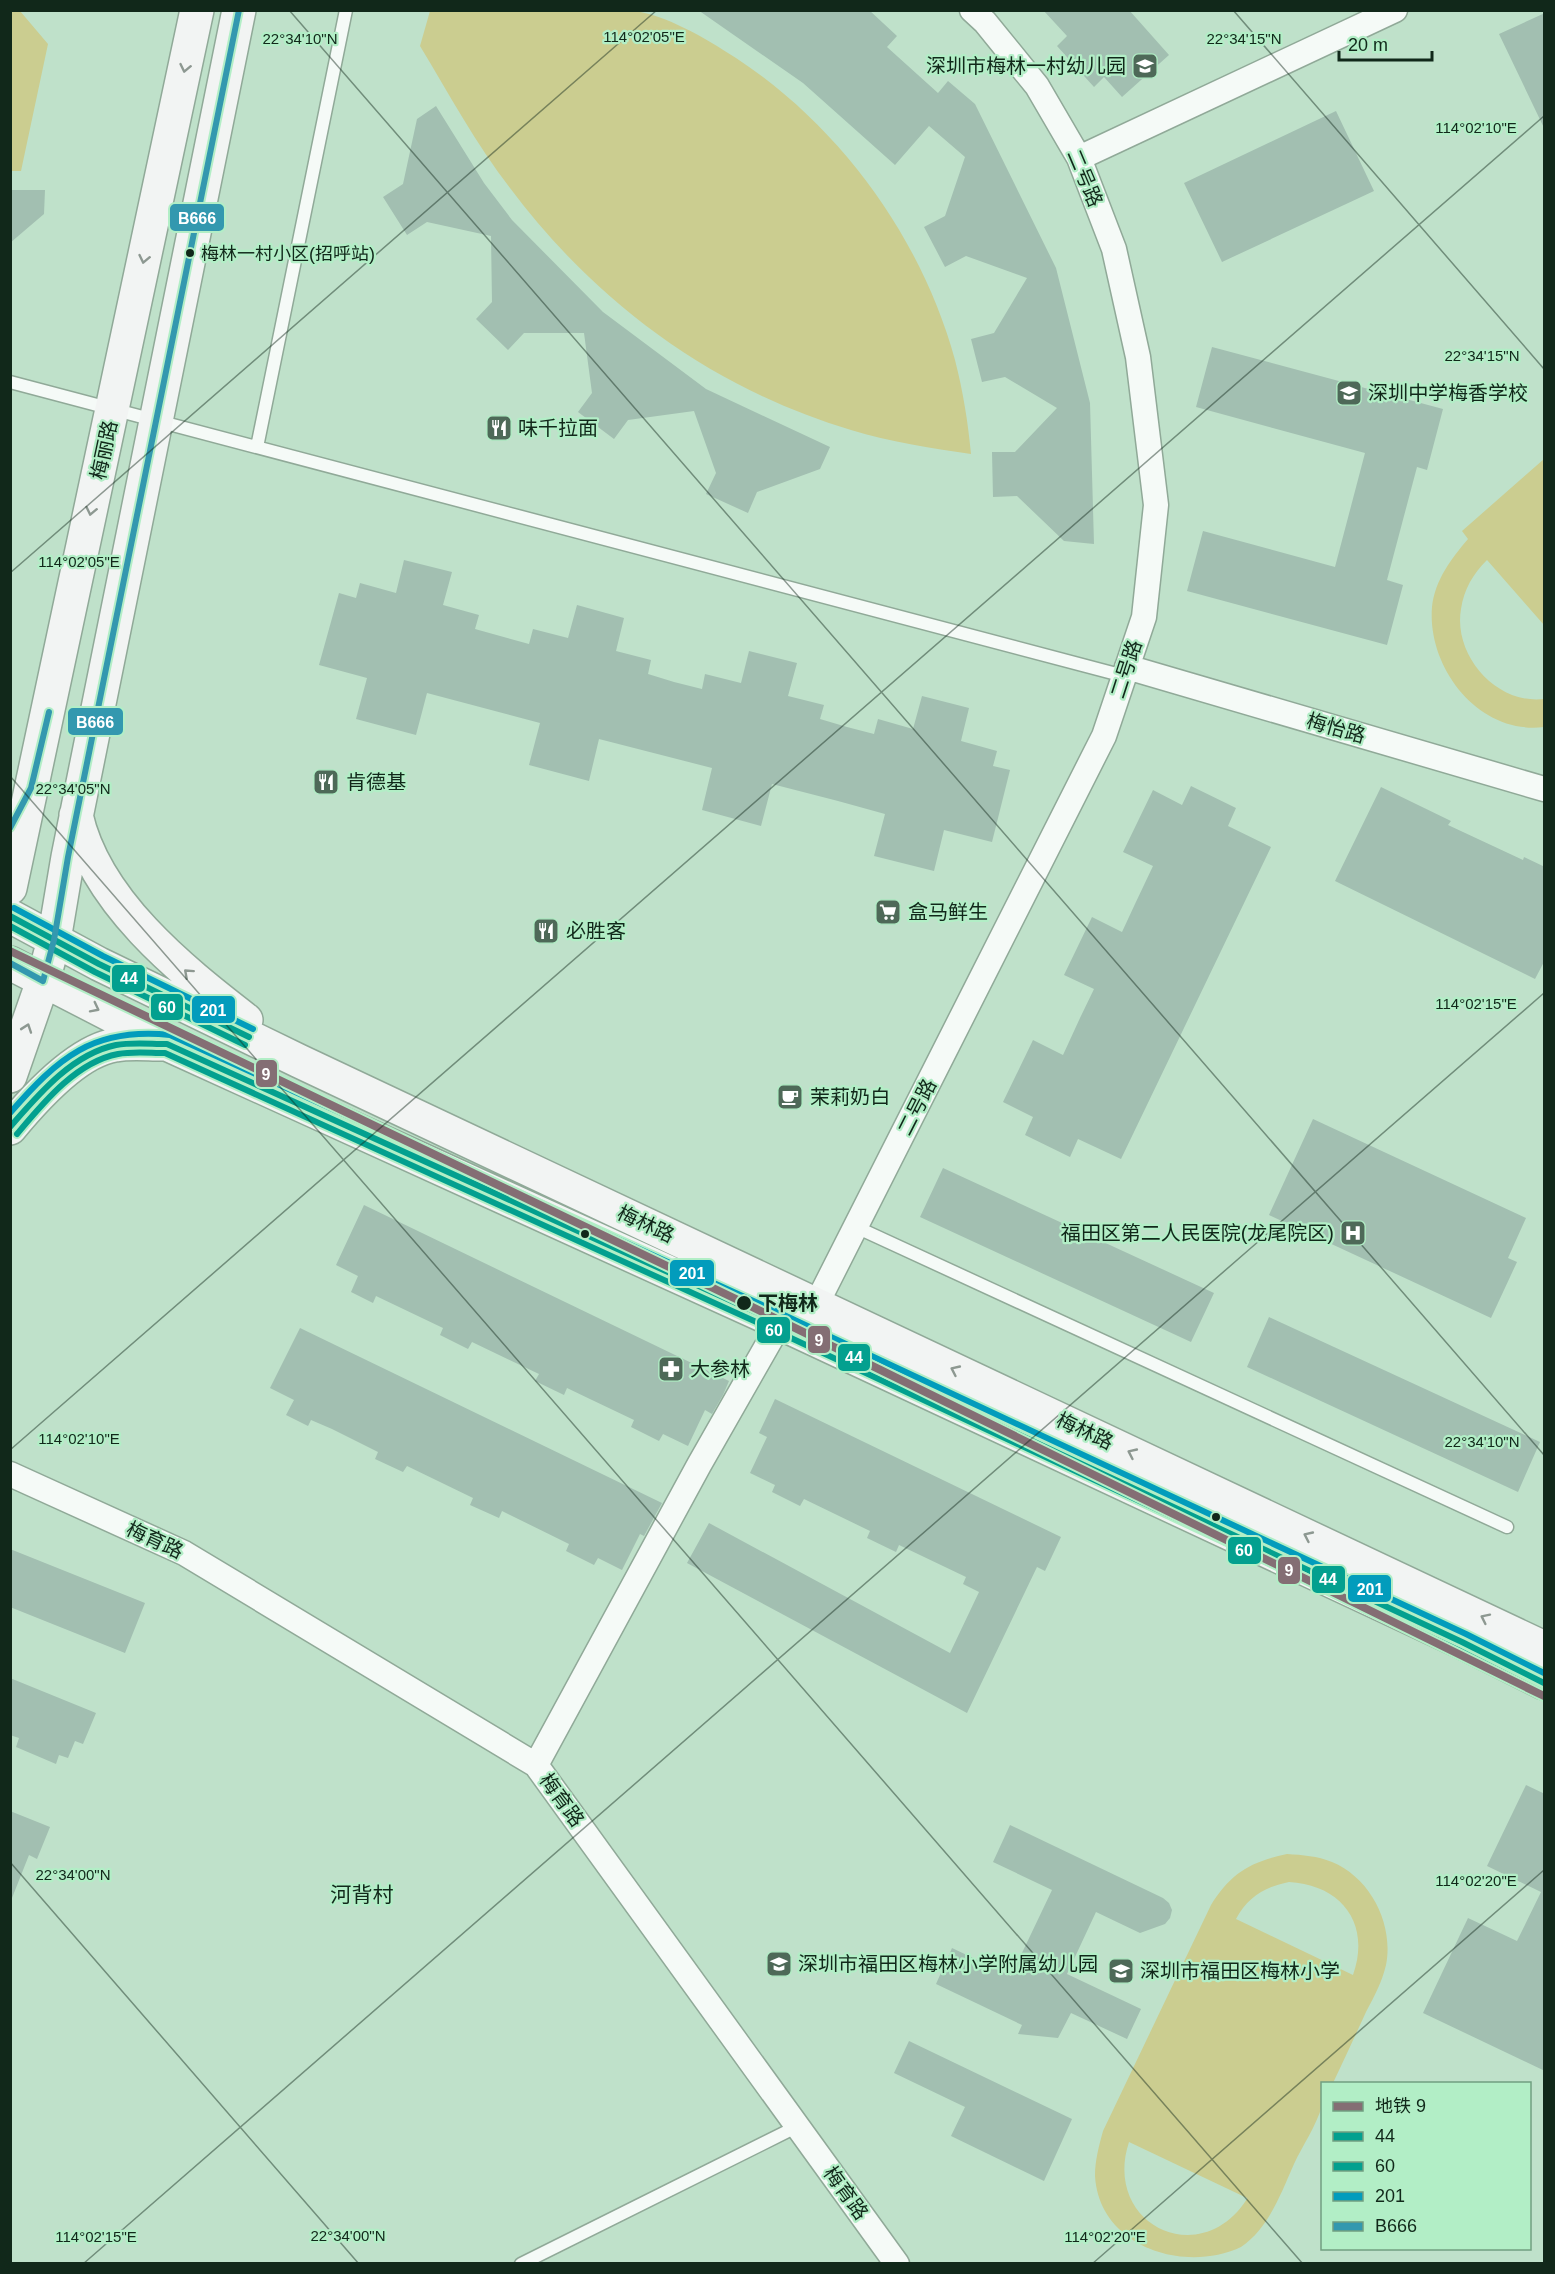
<svg xmlns="http://www.w3.org/2000/svg" width="1555" height="2274" font-family="Arial,'Noto Sans SC',sans-serif">
  <style>
    .green { fill: #cbcd90; fill-rule: evenodd }
    .building { fill: #a2bfb1 }
    .lines { fill: none; stroke-linecap: round; stroke-linejoin: round }
    .lane-casing { stroke: #90a998; stroke-width: 15 }
    .street-casing { stroke: #90a998; stroke-width: 27 }
    .secondary-casing { stroke: #90a998; stroke-width: 36 }
    .lane { stroke: #f5faf7; stroke-width: 12 }
    .street { stroke: #f5faf7; stroke-width: 24 }
    .secondary { stroke: #f2f4f3; stroke-width: 33 }
    .bus-1-casing { stroke: #b2eec6; stroke-width: 10 }
    .bus-2-casing { stroke: #b2eec6; stroke-width: 10 }
    .bus-3-casing { stroke: #b2eec6; stroke-width: 10 }
    .bus-4-casing { stroke: #b2eec6; stroke-width: 10 }
    .bus-1 { stroke: #03a08f; stroke-width: 6 }
    .bus-2 { stroke: #03a08f; stroke-width: 6 }
    .bus-3 { stroke: #029cbc; stroke-width: 6 }
    .bus-4 { stroke: #3398af; stroke-width: 6 }
    .metro-1-casing { stroke: #b2eec6; stroke-width: 12 }
    .metro-1 { stroke: #846e74; stroke-width: 8 }
    .oneway { stroke: #8d9891 }
    .ticks { fill: none; stroke: #11281a; stroke-width: 1.5; stroke-opacity: 0.45 }
    .bus-dot { fill: #11281a; stroke: #b2eec6; stroke-width: 2 }
    .labels { text-anchor: middle; stroke-width: 4.5; stroke-linejoin: round; paint-order: stroke }
    .bus-label { font-size: 18px; fill: #11281a; stroke: #b2eec6; text-anchor: start }
    .poi-label { font-size: 20px; fill: #11281a; stroke: #b2eec6; text-anchor: start }
    .street-label { font-size: 20px; fill: #11281a; stroke: #b2eec6 }
    .stop-label { font-size: 20px; font-weight: bold; fill: #11281a; stroke: #b2eec6; text-anchor: start }
    .neighbourhood-label { font-size: 21px; fill: #11281a; stroke: #b2eec6 }
    .ticks-label { font-size: 15px; text-anchor: middle; fill: #11281a; stroke: #b2eec6; stroke-width: 4.5; stroke-linejoin: round; paint-order: stroke }
    .line-badge { stroke: #b2eec6; stroke-width: 2 }
    .badge-label { font-size: 16px; text-anchor: middle; font-weight: bold; fill: #fff }
  </style>
  <rect width="100%" height="100%" fill="#bfe1ca"/>
  <!-- green -->
  <path class="green" d="M11,10l9,1 28,33 -27,127h-10z
    M430,11c45,-1 91,-1 136,-1 21,0 43,-2 64,0 37,5 75,28 106,48 105,69 186,181 219,302 8,31 13,62 16,94 -40,-6 -81,-12 -120,-24 -138,-41 -255,-127 -341,-242 -34,-44 -61,-94 -90,-142z
    M1544,459v166l-57,-65c-14,14 -23,29 -26,49 -8,46 35,96 83,90v28c-65,8 -117,-59 -112,-120 3,-27 19,-48 36,-68l-6,-8z
    M1287,1854c16,1 30,2 45,8 39,16 62,63 54,103 -4,17 -12,32 -20,47 -11,24 -22,48 -33,71l-11,1c0,7 2,15 0,22 -6,20 -19,39 -28,58 -13,29 -25,64 -53,83 -58,27 -142,-1 -146,-71 0,-16 4,-30 8,-45l108,-226c20,-32 39,-43 76,-51zM1289,1882c53,3 82,42 64,93l-117,-56c12,-22 28,-32 53,-37zM1129,2142l118,56v1c-47,73 -145,25 -118,-57z"/>
  <!-- building -->
  <path class="building" d="M698,10h171l28,26 -10,11 51,46 10,-12 27,23 81,164 34,135 4,141 -30,-3 -47,-45 -24,1 -1,-45h23l42,-44 -52,-31 -23,5 -11,-43 23,-6 33,-55 -61,-22 -21,11 -21,-40 21,-11 20,-59 -36,-31 -34,39 -92,-82z
    M1043,10h86l40,45 -47,42 -18,-20 -10,10 -37,-41 10,-10z
    M1545,13v117l-46,-96z
    M436,106l48,77 28,37 91,92 103,77 124,58 -10,22 -63,23 -9,21 -42,-19 10,-21 -22,-62 -66,9 -14,19 -36,-27 14,-19 -8,-60h-60l-16,17 -32,-31 16,-17 -1,-66 -64,-14 -20,13 -24,-38 20,-13 14,-65z
    M1336,111l38,80 -152,71 -38,-79z
    M10,190h35l-1,24 -34,29z
    M1212,347l231,62 -16,61 -10,-3 -30,113 16,5 -16,60 -200,-54 16,-60 132,36 30,-114 -169,-46z
    M404,560l48,12 -9,33 36,10 -4,14 54,15 4,-15 35,9 9,-33 47,13 -8,33 35,9 -3,14 26,8 28,7 3,-15 36,9 8,-32 48,12 -9,33 36,9 -4,14 27,8 27,7 4,-15 35,10 9,-33 47,12 -8,33 36,10 -4,15 17,4 -18,72 -48,-12 -10,41 -60,-15 11,-42 -47,-13 -66,-17 -11,42 -59,-16 10,-42 -113,-29 -10,42 -60,-16 11,-42 -113,-30 -11,42 -60,-16 11,-41 -48,-13 20,-72 17,5 4,-15 36,10z
    M1191,786l45,22 -8,18 43,21 -150,312 -43,-20 -8,18 -45,-22 8,-18 -30,-15 30,-62 30,15 17,-37 14,-29 -30,-14 28,-58 30,15 13,-28 18,-38 -30,-14 30,-62 29,15z
    M1381,787l70,34 -3,4 75,35 1,-3 21,10v93l-10,19 -200,-98z
    M1313,1119l213,99 -18,40 9,4 -26,56 -222,-103z
    M943,1168l271,125 -23,49 -271,-125z
    M364,1205l365,176 -6,14 -11,19 -7,-4 -17,36 -25,-12 -4,7 -28,-14 3,-7 -42,-20 -25,-12 -3,7 -29,-14 4,-7 -67,-32 -4,7 -28,-14 3,-7 -67,-32 -3,7 -22,-11 7,-16 -22,-11z
    M1269,1317l271,125 -22,50 -271,-125z
    M300,1328l362,175 -18,33 -4,-2 -18,36 -24,-12 -4,7 -28,-14 3,-7 -67,-33 -3,7 -29,-13 3,-7 -66,-32 -4,6 -28,-13 3,-7 -46,-23 -21,-9 -3,6 -22,-11 8,-15 -24,-12z
    M775,1399l286,138 -16,34 -8,-4 -70,146 -280,-150 22,-40 241,130 29,-61 -16,-8 3,-7 -67,-32 -3,7 -29,-14 3,-7 -66,-32 -4,7 -28,-14 3,-7 -25,-12 17,-36 -8,-4z
    M10,1549l135,54 -20,50 -115,-46z
    M10,1678l86,35 -13,31 -8,-3 -7,17 -9,-3 -3,9 -40,-17 3,-9 -9,-3z
    M1526,1785l19,9v277l-122,-58 45,-95 49,23 24,-49 -54,-26z
    M10,1811l40,16 -13,32 -8,-4 -17,43 -2,-1z
    M1010,1825l153,73 6,5 3,7 -2,8 -5,6 -25,9 -44,-21 -29,62 74,35 -14,30 -56,-26 -13,25 -40,-4 4,-9 -86,-41 16,-36 59,28 41,-86 -59,-28z
    M909,2041l163,78 -28,62 -93,-45 14,-29 -71,-34z"/>
  <g class="lines">
    <!-- lane casing -->
    <g class="lane-casing">
      <path id="lane" d="M10,382l1114,294
        M257,447l89,-437
        M856,1227l651,300
        M521,2264l277,-138"/>
    </g>
    <!-- street casing -->
    <g class="street-casing">
      <path id="street" d="M1079,158l316,-148
        M1127,667l417,122
        M816,1305l288,-569 40,-119 12,-112 -18,-148 -24,-108 -35,-91 -42,-72 -52,-64 -13,-12
        M10,1474l174,79 352,212 361,499
        M536,1765l163,-300 81,-142"/>
    </g>
    <!-- secondary casing -->
    <g class="secondary-casing">
      <path id="secondary" d="M76,815c19,86 104,154 170,205
        M10,888l187,-878
        M10,916l89,48 200,97 1245,587
        M10,963l157,81 613,279 682,319 82,41
        M10,1076l33,-95 11,-41 14,-83 171,-847
        M10,1128c24,-29 67,-77 105,-83 15,-3 32,-1 47,-1"/>
    </g>
    <!-- lane -->
    <use href="#lane" class="lane"/>
    <!-- street -->
    <use href="#street" class="street"/>
    <!-- secondary -->
    <use href="#secondary" class="secondary"/>
    <!-- bus-1 casing -->
    <g class="bus-1-casing">
      <path id="bus-1" d="M10,916l89,48 150,73
        M10,1127c28,-32 62,-73 106,-82 16,-3 34,-1 51,-1l613,279 682,319 82,41"/>
    </g>
    <!-- bus-2 casing -->
    <g class="bus-2-casing">
      <path id="bus-2" d="M10,926l85,46 150,73
        M17,1134c26,-31 59,-72 101,-80 15,-3 32,-1 47,-1l611,278 682,319 82,41"/>
    </g>
    <!-- bus-3 casing -->
    <g class="bus-3-casing">
      <path id="bus-3" d="M14,908l89,48 150,73
        M10,1113c48,-55 83,-86 160,-78l614,280 682,319 78,39"/>
    </g>
    <!-- bus-4 casing -->
    <g class="bus-4-casing">
      <path id="bus-4" d="M10,828l21,-40 18,-76
        M10,963l33,18 11,-41 14,-83 171,-847"/>
    </g>
    <!-- bus-1 -->
    <use href="#bus-1" class="bus-1"/>
    <!-- bus-2 -->
    <use href="#bus-2" class="bus-2"/>
    <!-- bus-3 -->
    <use href="#bus-3" class="bus-3"/>
    <!-- bus-4 -->
    <use href="#bus-4" class="bus-4"/>
    <!-- metro-1 casing -->
    <g class="metro-1-casing">
      <path id="metro-1" d="M10,951l728,349 806,396"/>
    </g>
    <!-- metro-1 -->
    <use href="#metro-1" class="metro-1"/>
  </g>
  <!-- one-way arrows -->
  <defs><path id="oneway-chevron" d="M-2-3.5L2.5 0L-2 3.5" fill="none" stroke-width="1.6" stroke-linecap="round" stroke-linejoin="round" transform="scale(1.5)"/></defs>
  <g class="oneway">
    <use href="#oneway-chevron" transform="translate(185 68) rotate(102)"/>
    <use href="#oneway-chevron" transform="translate(144 259) rotate(102)"/>
    <use href="#oneway-chevron" transform="translate(91 511) rotate(102)"/>
    <use href="#oneway-chevron" transform="translate(188 973) rotate(-138)"/>
    <use href="#oneway-chevron" transform="translate(95 1008) rotate(27)"/>
    <use href="#oneway-chevron" transform="translate(27 1028) rotate(-71)"/>
    <use href="#oneway-chevron" transform="translate(955 1370) rotate(-155)"/>
    <use href="#oneway-chevron" transform="translate(1132 1453) rotate(-155)"/>
    <use href="#oneway-chevron" transform="translate(1308 1536) rotate(-155)"/>
    <use href="#oneway-chevron" transform="translate(1485 1618) rotate(-154)"/>
  </g>
  <!-- ticks -->
  <path class="ticks" d="M289,10l1255,1445M1233,10l311,359M10,573l647,-563M10,776l1293,1488M10,1450l1534,-1334M10,1862l349,402M83,2264l1461,-1271M1092,2264l452,-394"/>
  <!-- icons -->
  <defs>
    <g id="school-square" transform="scale(1.35)"><rect x="-9" y="-9" width="18" height="18" rx="4" fill="#4e6958" stroke="#b2eec6"/><path d="M0-5L7-2L0 1L-7-2ZM-4 1L0 2.5L4 1V4Q0 6-4 4Z" fill="#fff"/></g>
    <g id="restaurant-square" transform="scale(1.35)"><rect x="-9" y="-9" width="18" height="18" rx="4" fill="#4e6958" stroke="#b2eec6"/><path d="M-5-6h1v4h1v-4h1v4h1v-4h1v5L-1.5 .5V6h-2V.5L-5-1ZM5-6V6H3V1.5H1.5Q1.5-4 5-6Z" fill="#fff"/></g>
    <g id="supermarket-square" transform="scale(1.35)"><rect x="-9" y="-9" width="18" height="18" rx="4" fill="#4e6958" stroke="#b2eec6"/><path d="M-6-5.5h2.5l.6 2H6L4.5 2H-2.5L-4.4-4H-6ZM-1.5 3.2a1.3 1.3 0 1 0 .1 0ZM3 3.2a1.3 1.3 0 1 0 .1 0Z" fill="#fff"/></g>
    <g id="cafe-square" transform="scale(1.35)"><rect x="-9" y="-9" width="18" height="18" rx="4" fill="#4e6958" stroke="#b2eec6"/><path d="M-5.5-4.5H6V0H3Q3 3.5 0 3.5H-2.5Q-5.5 3.5-5.5 0ZM3-3.2v2h1.7v-2ZM-6 4.5H4V6H-6Z" fill="#fff"/></g>
    <g id="hospital-square" transform="scale(1.35)"><rect x="-9" y="-9" width="18" height="18" rx="4" fill="#4e6958" stroke="#b2eec6"/><path d="M-5-5h3v3.5h4V-5h3V5h-3V1.5h-4V5h-3Z" fill="#fff"/></g>
    <g id="pharmacy-square" transform="scale(1.35)"><rect x="-9" y="-9" width="18" height="18" rx="4" fill="#4e6958" stroke="#b2eec6"/><path d="M-2-6h4v4h4v4h-4v4h-4v-4h-4v-4h4Z" fill="#fff"/></g>
  </defs>
  <g fill-rule="evenodd">
    <use href="#school-square" x="1145" y="66"/>
    <use href="#school-square" x="1349" y="393"/>
    <use href="#restaurant-square" x="499" y="428"/>
    <use href="#restaurant-square" x="326" y="782"/>
    <use href="#supermarket-square" x="888" y="912"/>
    <use href="#restaurant-square" x="546" y="931"/>
    <use href="#cafe-square" x="790" y="1097"/>
    <use href="#hospital-square" x="1353" y="1233"/>
    <use href="#pharmacy-square" x="671" y="1369"/>
    <use href="#school-square" x="779" y="1964"/>
    <use href="#school-square" x="1121" y="1971"/>
  </g>
  <!-- markers -->
  <g class="bus-dot">
    <circle cx="190" cy="253" r="5"/>
    <circle cx="585" cy="1234" r="5"/>
    <circle cx="744" cy="1303" r="8"/>
    <circle cx="1216" cy="1517" r="5"/>
  </g>
  <g class="labels">
    <!-- bus labels -->
    <g class="bus-label">
      <text x="201" y="260">梅林一村小区(招呼站)</text>
    </g>
    <!-- poi labels -->
    <g class="poi-label">
      <text x="1126" y="73" text-anchor="end">深圳市梅林一村幼儿园</text>
      <text x="1368" y="400">深圳中学梅香学校</text>
      <text x="518" y="435">味千拉面</text>
      <text x="346" y="789">肯德基</text>
      <text x="908" y="919">盒马鲜生</text>
      <text x="566" y="938">必胜客</text>
      <text x="810" y="1104">茉莉奶白</text>
      <text x="1334" y="1240" text-anchor="end">福田区第二人民医院(龙尾院区)</text>
      <text x="690" y="1376">大参林</text>
      <text x="798" y="1971">深圳市福田区梅林小学附属幼儿园</text>
      <text x="1140" y="1978">深圳市福田区梅林小学</text>
    </g>
    <!-- street labels -->
    <g class="street-label">
      <text transform="translate(1085 178) rotate(67)" y="7">二号路</text>
      <text transform="translate(104 450) rotate(-78)" y="7">梅丽路</text>
      <text transform="translate(1126 669) rotate(-72)" y="7">二号路</text>
      <text transform="translate(1336 728) rotate(16)" y="7">梅怡路</text>
      <text transform="translate(917 1107) rotate(-63)" y="7">二号路</text>
      <text transform="translate(646 1224) rotate(25)" y="7">梅林路</text>
      <text transform="translate(1085 1431) rotate(25)" y="7">梅林路</text>
      <text transform="translate(155 1540) rotate(25)" y="7">梅育路</text>
      <text transform="translate(562 1800) rotate(54)" y="7">梅育路</text>
      <text transform="translate(846 2193) rotate(54)" y="7">梅育路</text>
    </g>
    <!-- stop labels -->
    <g class="stop-label">
      <text x="758" y="1310">下梅林</text>
    </g>
    <!-- neighbourhood labels -->
    <g class="neighbourhood-label">
      <text x="362" y="1902">河背村</text>
    </g>
  </g>
  <g class="ticks-label">
    <text x="644" y="42">114°02'05"E</text>
    <text x="300" y="44">22°34'10"N</text>
    <text x="1244" y="44">22°34'15"N</text>
    <text x="1476" y="133">114°02'10"E</text>
    <text x="1482" y="361">22°34'15"N</text>
    <text x="79" y="567">114°02'05"E</text>
    <text x="73" y="794">22°34'05"N</text>
    <text x="1476" y="1009">114°02'15"E</text>
    <text x="79" y="1444">114°02'10"E</text>
    <text x="1482" y="1447">22°34'10"N</text>
    <text x="73" y="1880">22°34'00"N</text>
    <text x="1476" y="1886">114°02'20"E</text>
    <text x="348" y="2241">22°34'00"N</text>
    <text x="96" y="2242">114°02'15"E</text>
    <text x="1105" y="2242">114°02'20"E</text>
  </g>
  <g class="line-badge">
    <rect x="169" y="203" width="56" height="29" rx="6" fill="#3398af"/>
    <rect x="67" y="707" width="57" height="29" rx="6" fill="#3398af"/>
    <rect x="111" y="964" width="35" height="29" rx="6" fill="#03a08f"/>
    <rect x="150" y="993" width="34" height="28" rx="6" fill="#03a08f"/>
    <rect x="191" y="995" width="45" height="29" rx="6" fill="#029cbc"/>
    <rect x="255" y="1059" width="23" height="29" rx="6" fill="#846e74"/>
    <rect x="669" y="1259" width="46" height="28" rx="6" fill="#029cbc"/>
    <rect x="756" y="1316" width="35" height="28" rx="6" fill="#03a08f"/>
    <rect x="807" y="1325" width="24" height="29" rx="6" fill="#846e74"/>
    <rect x="837" y="1343" width="34" height="29" rx="6" fill="#03a08f"/>
    <rect x="1227" y="1536" width="35" height="29" rx="6" fill="#03a08f"/>
    <rect x="1277" y="1556" width="24" height="29" rx="6" fill="#846e74"/>
    <rect x="1311" y="1565" width="35" height="29" rx="6" fill="#03a08f"/>
    <rect x="1347" y="1574" width="45" height="29" rx="6" fill="#029cbc"/>
  </g>
  <g class="badge-label">
    <text x="197" y="224">B666</text>
    <text x="95" y="728">B666</text>
    <text x="129" y="984">44</text>
    <text x="167" y="1013">60</text>
    <text x="213" y="1016">201</text>
    <text x="266" y="1080">9</text>
    <text x="692" y="1279">201</text>
    <text x="774" y="1336">60</text>
    <text x="819" y="1346">9</text>
    <text x="854" y="1363">44</text>
    <text x="1244" y="1556">60</text>
    <text x="1289" y="1576">9</text>
    <text x="1328" y="1585">44</text>
    <text x="1370" y="1595">201</text>
  </g>
  <!-- border -->
  <rect width="1555" height="2274" fill="none" stroke="#11281a" stroke-width="24"/>
  <!-- legend -->
  <rect x="1321" y="2082" width="210" height="168" fill="#b2eec6" stroke="#729f81" stroke-width="1.5"/>
  <rect x="1333" y="2102" width="30" height="9" fill="#846e74" stroke="#729f81" stroke-width="1.5"/>
  <text x="1375" y="2112" font-size="18" fill="#11281a">地铁 9</text>
  <rect x="1333" y="2132" width="30" height="9" fill="#03a08f" stroke="#729f81" stroke-width="1.5"/>
  <text x="1375" y="2142" font-size="18" fill="#11281a">44</text>
  <rect x="1333" y="2162" width="30" height="9" fill="#03a08f" stroke="#729f81" stroke-width="1.5"/>
  <text x="1375" y="2172" font-size="18" fill="#11281a">60</text>
  <rect x="1333" y="2192" width="30" height="9" fill="#029cbc" stroke="#729f81" stroke-width="1.5"/>
  <text x="1375" y="2202" font-size="18" fill="#11281a">201</text>
  <rect x="1333" y="2222" width="30" height="9" fill="#3398af" stroke="#729f81" stroke-width="1.5"/>
  <text x="1375" y="2232" font-size="18" fill="#11281a">B666</text>
  <!-- scale -->
  <path d="M1339 51v9h93v-9" fill="none" stroke="#11281a" stroke-width="3"/>
  <text x="1348" y="51" font-size="18" fill="#11281a" stroke="#b2eec6" stroke-width="4.5" paint-order="stroke">20 m</text>
</svg>
